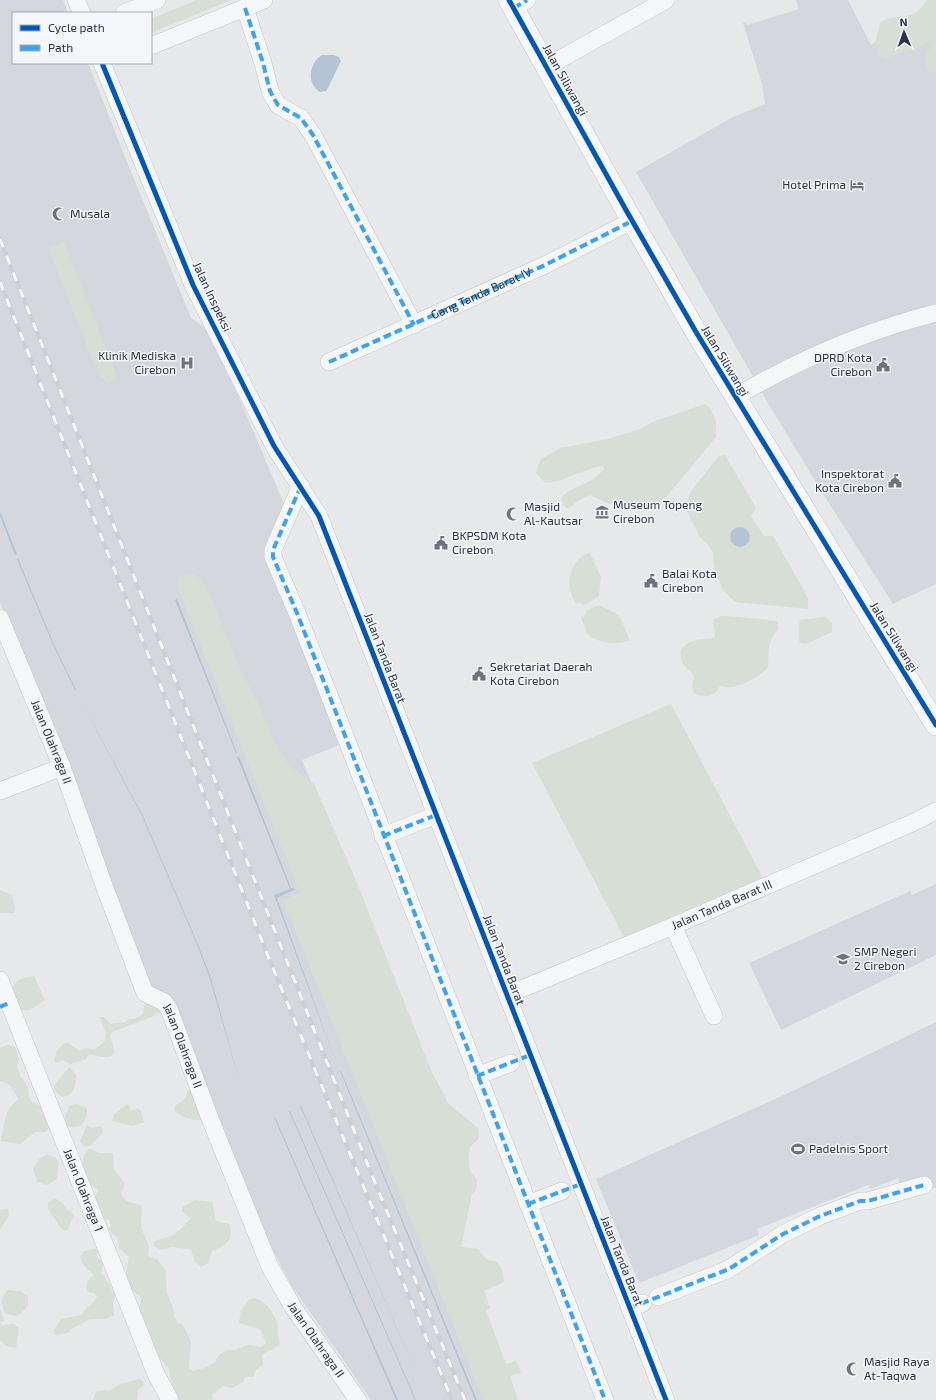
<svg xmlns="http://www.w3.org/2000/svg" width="936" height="1400" font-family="'Exo 2',sans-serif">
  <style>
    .built { fill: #d4d7dd }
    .green { fill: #d6ded6 }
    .water { fill: #b4c4d5 }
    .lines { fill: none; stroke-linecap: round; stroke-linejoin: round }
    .minor-casing { stroke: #c4c6c8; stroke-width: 18 }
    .major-casing { stroke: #c2c5c8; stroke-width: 22 }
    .minor { stroke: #f5f6f7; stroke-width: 17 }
    .major { stroke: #f8f8f8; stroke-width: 21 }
    .rail-casing { stroke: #cecfd2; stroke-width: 4.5 }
    .rail { stroke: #f4f6f9; stroke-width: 3; stroke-dasharray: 9; stroke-linecap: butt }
    .quiet { stroke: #3ea3ec; stroke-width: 4; stroke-dasharray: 8 4; stroke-linecap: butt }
    .cycleway-casing { stroke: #f4f6f9; stroke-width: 8 }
    .cycleway { stroke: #0057b8; stroke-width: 5 }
    .labels { text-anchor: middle; stroke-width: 3; stroke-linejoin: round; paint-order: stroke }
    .street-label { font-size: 12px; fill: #2b3445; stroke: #f4f6f9 }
    .poi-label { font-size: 12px; fill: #2b3445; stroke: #f4f6f9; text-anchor: start }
  </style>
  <rect width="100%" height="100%" fill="#e6e8ea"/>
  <!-- built -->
  <path class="built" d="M0,0h63l5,13h-55v50h75l37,94 66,161 14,10 33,67 49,116 -19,47 76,185 -42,17 174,431 -51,20 76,189h-130l-79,-114 -27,-50 -92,-229 -25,-20 -50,-143 -98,-242z
    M796,0h52l23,45 49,-26 16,29v260l-180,74 -120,-210 97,-55 32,-13 -3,-20 -19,-61 3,-1 1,3 52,-16z
    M936,318v266l-43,20 -73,-115 -61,-101 68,-36z
    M936,884v71l-155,75 -32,-67 161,-72 2,4z
    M936,1022v166l-35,-2 -3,-8 -28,11 -2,-4 -111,44 2,6 -120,48 -43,-104 188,-84z"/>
  <!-- green -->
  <path class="green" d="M197,0h34l-80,33v-14z
    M926,0h10v72h-6l-6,-7 1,-8 6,-10 -3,-4 -15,8 -13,1 -9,7 -6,1 -7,-4 -3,-13 5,-20c15,-11 36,0 46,-23z
    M64,242l54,137 -12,5 -3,-7 -3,2 -52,-131z
    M705,404l5,4 6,13v16l-50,60 -9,6h-29l-10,2 -11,-2 -17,-8 -14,7 -6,6h-4l-3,-4 -1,-7 5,-5 25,-12 12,-10 -1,-4c-17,1 -47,20 -58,16 -3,-2 -6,-6 -9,-9l4,-13 20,-12 48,-9 35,-11 9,-6z
    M725,455l31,53 -5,8 13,20h9l35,62v11l-73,-7 -12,-12 -8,-19 -2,-18 -4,-7 -9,-9 -13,-26 -1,-7 6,-14 27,-34z
    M590,553l11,24 -2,19 -14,9 -6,-2 -3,1c-2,-5 -5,-10 -6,-15 -3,-14 6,-34 20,-36z
    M189,573c11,2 15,10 20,20l32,78 21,40 11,29 16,25 25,19 41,94 76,192 17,33 30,25 1,10 -9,9c-1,6 -2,13 -1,20 2,12 16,10 3,27l-11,53 17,2 8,10 11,3 5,8 2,12 -20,9 6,17 -4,2 20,54 10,-3 5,11 -11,4 8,24h-35l-200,-500 17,-7 -124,-309 4,-7z
    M599,605l20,10 11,25c-12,5 -33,4 -43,-7 -2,-4 -4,-11 -6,-16l4,-1 2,-6z
    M728,616l50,5v9c-12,12 -9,22 -10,37 -6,9 -32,23 -43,20 -2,0 -3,-1 -5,-2 -4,13 -18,14 -27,7l-1,-7 2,-8c-2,-5 -9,-9 -12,-15 -8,-22 19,-23 32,-24l1,-5 -2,-13 8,-4z
    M825,617l7,6v9l-26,12 -6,-1c-2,-7 -1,-16 0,-23z
    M671,704l92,174 -139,59 -92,-174z
    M0,890l12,5 3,12 -1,6h-14z
    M34,976l11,24 -15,10h-12c-6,-22 -11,-30 16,-34z
    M145,1002l3,3 7,-1 7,6 -8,6 -42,16 -2,4 5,16c-5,9 -17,4 -26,2l-3,5 -16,5 -7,-4 -7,3 -2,-2 3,-11 8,-7 5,1 10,7 6,-3 8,2 11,-9 1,-7 -6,-17h4l6,7 15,-2 4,-3h6l8,-5z
    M7,1045l8,2 4,12 -2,7 3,10 8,11 1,11 4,5 12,5 5,19 -5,5h-10l-15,12 -19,-3c0,-4 6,-29 7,-31 4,-5 8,-7 10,-12l-9,-14 -9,-3v-33z
    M69,1067l7,8c0,11 -1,20 -14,22l-7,-6 -1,-5z
    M190,1090l12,29 -2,1 -11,-1 -14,-7v-6l11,-8 1,-7z
    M77,1104l10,4v7l-6,11 -7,1 -9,-1v-10l5,-11z
    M127,1104l3,2v5l8,-3 3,3 3,11 -12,4 -20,-5 2,-7z
    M87,1125l5,3 9,-2 2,7 -12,12 -6,2 -5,-5z
    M89,1149h3l7,4h14l1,16 11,15 -4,10c4,9 11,8 19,11l2,3 -1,19 8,20 -1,9 10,4 8,11 1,22 6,15 1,8 4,7 5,2 8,17 -2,26 4,3 11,-3 11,-6 5,-8 7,-4h8l13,-5 13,2 5,-4 -6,-14 -21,-6 2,-13 8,-11c13,-5 26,15 29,26 1,3 -1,6 0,10 0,3 2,5 2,9 -6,6 -13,6 -18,12l1,8 -7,6 -3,7h-8l-2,5 -10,6 -10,-2 -10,8 -1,6h-34l-5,-10 -4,-21 -12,-14 -15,-27 2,-8 -6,-9 3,-11 -1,-4 -11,-8 -4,-10 4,-21 -10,-9 -1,-10 -10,-8 3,-5 -2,-5 -8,-2 -7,-21 5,-7 -11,-7c-4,-11 -10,-26 1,-34z
    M47,1155l8,2 4,6 -2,16 -10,6 -9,-3 -5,-13 6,-10z
    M55,1198l8,6 4,6 7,4 -5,13 -3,4 -6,-4 -12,-18v-6z
    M194,1200l18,2 4,19 13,3c6,14 -3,23 -17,27l-4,12 -7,4 -6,-5 -4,-12 -18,-3 -13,3 -6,-4 1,-5c20,-7 22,-5 35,-23l-8,-7v-5l6,-1z
    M8,1209l1,7 -9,14v-20z
    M95,1249l3,1 -1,7 6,6 -2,11 4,3 1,4 4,3 2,7 3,3 -2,9 1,12 -8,4h-16l-17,9 -5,5 -14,2 -1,-4 8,-12 21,-4 3,-6 6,-4 6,-8 -3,-4 -6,-1 -2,-5 2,-6 6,-7 -10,-8 -4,-9 4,-6z
    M8,1290l11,1 9,5v10l-10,10 -12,-2c-6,-8 -6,-17 2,-24z
    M0,1309l4,12 -4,1 2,3 12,-1 5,4 -3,20 -10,-2 -6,-6z
    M139,1379l4,2 1,4 -6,5 -1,10h-44l3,-8 8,-2 5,1 9,-6z"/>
  <!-- water -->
  <path class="water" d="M322,55h12l5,2 2,4 -13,27 -2,3 -6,1c-14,-8 -11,-29 2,-37z
    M0,511l17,43 -2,1 -15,-39z
    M730 537a10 10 0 1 1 20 0a10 10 0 1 1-20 0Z
    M18,558l37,89 21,43h-1l-21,-43 -37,-88z
    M177,599l60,154h-1l-61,-153z
    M77,694l66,122 54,126 14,36 30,109 -31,-108 -14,-37 -54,-126z
    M239,756l52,132 5,1 -19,9 61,170 -64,-173 16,-6 -53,-132z
    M340,1071h1l136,329h-2z
    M300,1106h1l127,294z
    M289,1111h1l126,289h-1z
    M274,1117h1l123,283h-2z"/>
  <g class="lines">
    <!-- minor casing -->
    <g class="minor-casing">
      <g id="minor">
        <path d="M76,0l6,13"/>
        <path d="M245,8l18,55 7,28 5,9 3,5 23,13 12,17 101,190"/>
        <path d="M514,8l13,-8"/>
        <path d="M124,13l33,-13"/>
        <path d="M151,46l113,-46"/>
        <path d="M102,63l91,222 81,161 45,70 347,884"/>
        <path d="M546,67l120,-67"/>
        <path d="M329,362l216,-97 87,-44"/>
        <path d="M735,397c63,-37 130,-66 201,-84"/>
        <path d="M301,486l-28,64v7l24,56 308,787"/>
        <path id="s1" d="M0,618l62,149 44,124 39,102 19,9 5,7 42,112 59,146 23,40 65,93"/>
        <path d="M0,791l62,-24"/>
        <path d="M383,836l53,-21"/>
        <path d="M673,926l41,90"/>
        <path id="s2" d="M0,980l156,394 14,26"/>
        <path id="s3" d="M507,995l166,-69 237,-102 26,-13"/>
        <path d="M477,1076l34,-13"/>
        <path d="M528,1204l34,-13"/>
        <path d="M658,1297l71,-28 54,-35 37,-18 40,-15h8l56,-16"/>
        <path d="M630,1308l13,-5"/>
      </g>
    </g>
    <!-- major casing -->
    <g class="major-casing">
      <path id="major" d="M509,0l117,210 70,122 240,393"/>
    </g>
    <!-- minor -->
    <use href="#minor" class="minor"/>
    <!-- major -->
    <use href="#major" class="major"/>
    <!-- rail casing -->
    <g class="rail-casing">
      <path id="rail" d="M0,239l369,929 96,232
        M0,282l270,679 182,439"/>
    </g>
    <!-- rail -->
    <use href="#rail" class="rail"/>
    <!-- quiet -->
    <g class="quiet">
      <path d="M245,8l18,55 7,28 5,9 3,5 23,13 12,17 101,190"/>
      <path d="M514,8l13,-8"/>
      <path id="s4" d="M329,362l216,-97 87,-44"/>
      <path d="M301,486l-28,64v7l24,56 308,787"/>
      <path d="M383,836l53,-21"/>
      <path d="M0,1007l9,-4"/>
      <path d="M477,1076l53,-21"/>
      <path d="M528,1204l53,-20"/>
      <path d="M630,1308l99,-39 54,-35 37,-18 40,-15h8l56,-16"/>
    </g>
    <!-- cycleway casing -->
    <g class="cycleway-casing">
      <path id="cycleway" d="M509,0l117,210 70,122 240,393
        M102,63l91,222 81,161 45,70 347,884"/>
    </g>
    <!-- cycleway -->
    <use href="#cycleway" class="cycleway"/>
  </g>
  <!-- icons -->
  <defs>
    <g id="hotel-bare" transform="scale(1.08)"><path d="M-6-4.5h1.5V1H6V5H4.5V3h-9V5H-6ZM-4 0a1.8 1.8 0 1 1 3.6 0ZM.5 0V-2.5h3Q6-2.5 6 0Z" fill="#6c737f" stroke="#f4f6f9" stroke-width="2.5" paint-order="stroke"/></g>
    <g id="mosque-bare" transform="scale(1.08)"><path d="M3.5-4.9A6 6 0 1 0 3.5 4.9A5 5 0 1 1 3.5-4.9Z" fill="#6c737f" stroke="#f4f6f9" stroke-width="2.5" paint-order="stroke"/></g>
    <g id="hospital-bare" transform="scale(1.08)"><path d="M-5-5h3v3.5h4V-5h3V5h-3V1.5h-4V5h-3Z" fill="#6c737f" stroke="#f4f6f9" stroke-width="2.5" paint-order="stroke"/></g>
    <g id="civic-bare" transform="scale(1.08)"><path d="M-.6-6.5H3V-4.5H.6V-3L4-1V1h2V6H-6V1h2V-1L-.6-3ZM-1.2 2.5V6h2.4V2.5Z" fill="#6c737f" stroke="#f4f6f9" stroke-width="2.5" paint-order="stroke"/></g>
    <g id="museum-bare" transform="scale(1.08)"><path d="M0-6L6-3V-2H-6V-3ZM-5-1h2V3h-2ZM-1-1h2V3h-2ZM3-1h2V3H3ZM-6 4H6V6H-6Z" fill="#6c737f" stroke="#f4f6f9" stroke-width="2.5" paint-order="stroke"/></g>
    <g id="school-bare" transform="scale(1.08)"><path d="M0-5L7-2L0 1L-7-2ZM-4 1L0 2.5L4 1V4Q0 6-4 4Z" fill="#6c737f" stroke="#f4f6f9" stroke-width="2.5" paint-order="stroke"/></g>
    <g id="stadium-bare" transform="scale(1.08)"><path d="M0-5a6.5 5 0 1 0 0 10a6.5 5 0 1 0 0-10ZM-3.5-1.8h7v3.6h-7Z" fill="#6c737f" stroke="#f4f6f9" stroke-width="2.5" paint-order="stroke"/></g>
  </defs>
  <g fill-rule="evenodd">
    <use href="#hotel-bare" x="857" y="185"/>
    <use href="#mosque-bare" x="59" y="214"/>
    <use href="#hospital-bare" x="187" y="363"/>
    <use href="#civic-bare" x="883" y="365"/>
    <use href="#civic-bare" x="895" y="481"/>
    <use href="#museum-bare" x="602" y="512"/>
    <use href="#mosque-bare" x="513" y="514"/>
    <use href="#civic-bare" x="441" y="543"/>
    <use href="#civic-bare" x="651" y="581"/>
    <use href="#civic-bare" x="479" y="674"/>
    <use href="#school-bare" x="843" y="959"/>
    <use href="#stadium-bare" x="798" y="1149"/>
    <use href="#mosque-bare" x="853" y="1369"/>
  </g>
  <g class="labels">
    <!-- street labels -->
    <g class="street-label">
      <text transform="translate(565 80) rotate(61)" y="4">Jalan Siliwangi</text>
      <text dy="4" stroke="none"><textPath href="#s4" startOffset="167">Gang Tanda Barat IV</textPath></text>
      <text transform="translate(212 297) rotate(65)" y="4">Jalan Inspeksi</text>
      <text transform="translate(725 361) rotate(59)" y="4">Jalan Siliwangi</text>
      <text transform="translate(894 637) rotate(58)" y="4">Jalan Siliwangi</text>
      <text transform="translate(385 658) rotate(69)" y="4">Jalan Tanda Barat</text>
      <text dy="4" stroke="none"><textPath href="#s1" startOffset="134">Jalan Olahraga II</textPath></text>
      <text dy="4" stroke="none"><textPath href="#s3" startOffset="233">Jalan Tanda Barat III</textPath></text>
      <text transform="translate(504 960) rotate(69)" y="4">Jalan Tanda Barat</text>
      <text dy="4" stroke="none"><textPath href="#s1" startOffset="471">Jalan Olahraga II</textPath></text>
      <text dy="4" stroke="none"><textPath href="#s2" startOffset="226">Jalan Olahraga 1</textPath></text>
      <text transform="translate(622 1261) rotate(68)" y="4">Jalan Tanda Barat</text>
      <text dy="4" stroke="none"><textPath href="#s1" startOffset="795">Jalan Olahraga II</textPath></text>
    </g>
    <!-- poi labels -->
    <g class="poi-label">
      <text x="846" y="189" text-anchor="end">Hotel Prima</text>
      <text x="70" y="218">Musala</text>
      <text x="176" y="360" text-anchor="end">Klinik Mediska<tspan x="176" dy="14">Cirebon</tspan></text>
      <text x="872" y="362" text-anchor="end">DPRD Kota<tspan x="872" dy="14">Cirebon</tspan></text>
      <text x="884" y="478" text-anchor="end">Inspektorat<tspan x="884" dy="14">Kota Cirebon</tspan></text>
      <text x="613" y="509">Museum Topeng<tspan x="613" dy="14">Cirebon</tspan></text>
      <text x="524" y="511">Masjid<tspan x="524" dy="14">Al-Kautsar</tspan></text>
      <text x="452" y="540">BKPSDM Kota<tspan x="452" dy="14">Cirebon</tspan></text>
      <text x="662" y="578">Balai Kota<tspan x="662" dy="14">Cirebon</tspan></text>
      <text x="490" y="671">Sekretariat Daerah<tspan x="490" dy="14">Kota Cirebon</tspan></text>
      <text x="854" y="956">SMP Negeri<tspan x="854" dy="14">2 Cirebon</tspan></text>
      <text x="809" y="1153">Padelnis Sport</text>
      <text x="864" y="1366">Masjid Raya<tspan x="864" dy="14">At-Taqwa</tspan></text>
    </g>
  </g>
  <!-- legend -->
  <rect x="12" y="12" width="140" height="52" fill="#f4f6f9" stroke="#a4a8b1"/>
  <rect x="20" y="25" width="20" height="6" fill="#0057b8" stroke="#a4a8b1"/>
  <text x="48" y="32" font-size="12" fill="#2b3445">Cycle path</text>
  <rect x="20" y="45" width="20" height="6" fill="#3ea3ec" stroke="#a4a8b1"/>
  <text x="48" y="52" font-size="12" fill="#2b3445">Path</text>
  <!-- north arrow -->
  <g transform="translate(904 32) rotate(358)" stroke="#f4f6f9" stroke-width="3" paint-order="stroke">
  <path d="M0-3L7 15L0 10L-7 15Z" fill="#2b3445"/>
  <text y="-6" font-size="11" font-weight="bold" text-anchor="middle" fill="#2b3445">N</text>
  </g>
</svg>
